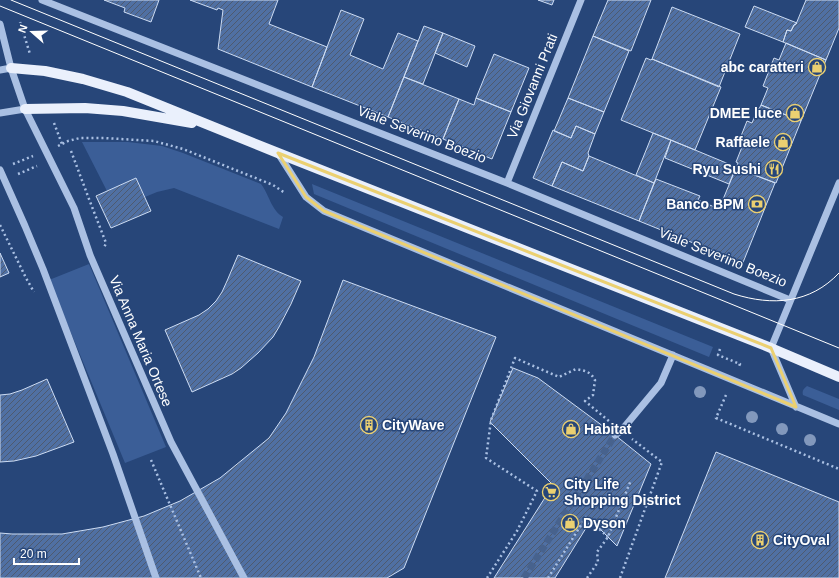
<svg xmlns="http://www.w3.org/2000/svg" width="839" height="578" font-family="Helvetica,sans-serif">
  <style>
    .grass { fill: #3b5e97 }
    .building { fill: url(#building-hatch); stroke: #cddcf3 }
    .lines { fill: none; stroke-linecap: round; stroke-linejoin: round }
    .minor-tunnel { stroke: #47628d; stroke-width: 7; stroke-dasharray: 7 3.5; stroke-linecap: butt }
    .path { stroke: #aac0e3; stroke-width: 2.5; stroke-dasharray: 2 3; stroke-linecap: butt }
    .minor { stroke: #aac0e3; stroke-width: 7 }
    .major { stroke: #eaf0fc; stroke-width: 10 }
    .tram { stroke: #fff; stroke-width: 1 }
    .tree { fill: #8298bc }
    .marked { fill: none; stroke: #ebd071; stroke-width: 3; stroke-linejoin: round }
    .labels { text-anchor: middle; stroke-width: 3; stroke-linejoin: round; paint-order: stroke }
    .poi-label { font-size: 14px; font-weight: bold; fill: #fff; stroke: #274679; text-anchor: end }
    .street-label { font-size: 14px; fill: #fff; stroke: #274679 }
  </style>
  <defs>
    <pattern id="building-hatch" width="6" height="6" patternUnits="userSpaceOnUse"><rect width="6" height="6" fill="#5070a3"/><path d="M-1 1l2-2M0 6l6-6M5 7l2-2" fill="none" stroke="#4e5a6f"/></pattern>
  </defs>
  <rect width="100%" height="100%" fill="#274679"/>
  <!-- grass -->
  <path class="grass" d="M82,142h46l34,4 21,7 78,31c8,10 10,26 22,33l-4,12 -105,-41 -17,4 -12,5 -9,-19 -29,13z
    M312,184l401,163 -4,10 -395,-163z
    M89,264l77,183 -41,16 -76,-183z
    M807,386l32,13v11l-36,-15c-1,-4 0,-6 4,-9z"/>
  <!-- building -->
  <path class="building" d="M104,0h55l-8,22 -27,-10 1,-4z
    M190,0h88l-9,24 58,23 -15,40 -94,-38 5,-39 -5,-2 -1,2z
    M538,0h16l-2,5z
    M608,0h43l-20,51 -38,-15z
    M806,0h33v28l-13,32 -43,-18 4,-12 4,1 3,-6 2,-1z
    M754,6l43,17 -1,1 -2,1 -3,6 -4,-1 -4,12 -38,-15z
    M672,7l68,27 -21,53 -67,-28z
    M341,10l23,9 -14,36 33,14 15,-36 20,8 -30,76 -76,-30 15,-40z
    M424,26l19,7 -20,51 -19,-7z
    M443,33l32,13 -8,21 -32,-14z
    M593,36l36,15 -25,61 -36,-14z
    M786,43l40,17 -25,61 -40,-16 7,-17 -5,-2 11,-28 5,2z
    M494,54l35,14 -18,44 -35,-14z
    M646,58l5,2 1,-1 69,28 -26,63 -74,-30z
    M404,77l55,22 -16,40 -55,-22z
    M476,98l35,14 -19,47 -49,-20 16,-40 15,6z
    M568,98l36,14 -9,22 -19,-8 -5,12 -17,-7z
    M761,105l40,16 -25,62 -40,-15 2,-5 -2,-1 6,-15 -5,-1 10,-25 5,2 6,-15 1,1z
    M576,126l19,8 -7,19 1,3 -6,15 -21,-9 -10,24 -19,-8 20,-48 18,8z
    M653,133l18,7 -17,43 -18,-8z
    M671,140l65,27 -7,17 -64,-26z
    M589,156l65,27 -15,38 -87,-35 10,-24 21,9z
    M736,168l39,15 -33,82 -30,-12 1,-2 -74,-30 17,-42 44,17 -2,4 21,9z
    M136,178l15,33 -40,17 -15,-32z
    M0,253l9,20 -9,4z
    M238,255l63,26 -10,23 -12,23 -6,10 -15,16 -17,15 -9,6 -40,18 -27,-62 34,-15 9,-6 8,-8 6,-9 5,-11z
    M343,280l153,57 -92,231 -17,10h-387v-45l12,1h50l41,-7 41,-11 36,-15 40,-23 49,-40 17,-25 28,-56z
    M513,368l25,10 77,57 36,29 -34,82 -26,-26 -36,58h-61l59,-93 -63,-63z
    M47,379l27,63 -38,14 -22,5 -14,1v-67l10,-1 12,-4z
    M716,452l123,50v76h-174z"/>
  <g class="lines">
    <!-- minor-tunnel -->
    <path class="minor-tunnel" d="M524,578l91,-143"/>
    <!-- path -->
    <path class="path" d="M20,22l10,32
      M54,123l8,21
      M58,146l10,-5 12,-3h24l50,3 29,8 90,36 12,8
      M71,151l18,48 17,44 -2,5
      M13,164l20,-8
      M18,174l19,-8
      M0,225l26,53 8,14
      M720,349l-2,6 22,9 -2,4
      M726,395l-10,23 123,51
      M151,460l50,118
      M487,578l30,-47 20,-40 -51,-33 5,-38 24,-62 44,19 17,-8c9,2 14,2 19,11l-2,15 -8,6 25,21
      M548,578l38,-61 22,20
      M587,578l11,-16 -1,-10 11,-15 23,-57
      M620,578l42,-116 -30,-23"/>
    <!-- minor -->
    <path class="minor" d="M42,0l465,183 283,117
      M0,24l11,44 14,41 49,99 16,47 81,187 73,136
      M0,70l11,-2
      M0,113l25,-4
      M278,153l28,44 18,14 515,213
      M0,170l25,56 18,43 70,185 43,124
      M507,183l74,-183
      M796,407l-25,-59 68,-165
      M615,435l6,-4 40,-48 12,-28"/>
    <!-- major -->
    <path class="major" d="M11,68l34,3 38,8 44,13 151,61 493,195 68,29
      M25,109l60,-1 38,3 69,12"/>
    <!-- tram -->
    <path class="tram" d="M11,0l723,294c38,12 76,10 105,-21
      M0,6l839,342"/>
  </g>
  <!-- trees -->
  <g class="tree">
    <circle cx="700" cy="392" r="6"/>
    <circle cx="752" cy="417" r="6"/>
    <circle cx="782" cy="429" r="6"/>
    <circle cx="810" cy="440" r="6"/>
  </g>
  <!-- marked area -->
  <path class="marked" d="M278,153l493,195 25,59 -472,-196 -18,-14z"/>
  <!-- icons -->
  <defs>
    <g id="shop-ring" transform="scale(0.9)"><circle r="9.5" fill="#274679" stroke="#ebd071" stroke-width="1.5"/><path d="M-5-2.5h2.3a2.7 3.5 0 0 1 5.4 0H5L5.5 6h-11ZM-1.5-2.5h3a1.5 2.3 0 0 0-3 0Z" fill="#ebd071"/></g>
    <g id="restaurant-ring" transform="scale(0.9)"><circle r="9.5" fill="#274679" stroke="#ebd071" stroke-width="1.5"/><path d="M-5-6h1v4h1v-4h1v4h1v-4h1v5L-1.5 .5V6h-2V.5L-5-1ZM5-6V6H3V1.5H1.5Q1.5-4 5-6Z" fill="#ebd071"/></g>
    <g id="bank-ring" transform="scale(0.9)"><circle r="9.5" fill="#274679" stroke="#ebd071" stroke-width="1.5"/><path d="M-6-4H6V4H-6ZM0-2.3a2.3 2.3 0 1 0 0 4.6a2.3 2.3 0 1 0 0-4.6Z" fill="#ebd071"/></g>
    <g id="building-ring" transform="scale(0.9)"><circle r="9.5" fill="#274679" stroke="#ebd071" stroke-width="1.5"/><path d="M-4-6H4V6H1V3H-1V6H-4ZM-2.5-4.3h1.7v1.8h-1.7ZM.8-4.3h1.7v1.8H.8ZM-2.5-1h1.7V.8h-1.7ZM.8-1h1.7V.8H.8Z" fill="#ebd071"/></g>
    <g id="supermarket-ring" transform="scale(0.9)"><circle r="9.5" fill="#274679" stroke="#ebd071" stroke-width="1.5"/><path d="M-6-5.5h2.5l.6 2H6L4.5 2H-2.5L-4.4-4H-6ZM-1.5 3.2a1.3 1.3 0 1 0 .1 0ZM3 3.2a1.3 1.3 0 1 0 .1 0Z" fill="#ebd071"/></g>
  </defs>
  <g fill-rule="evenodd">
    <use href="#shop-ring" x="817" y="67"/>
    <use href="#shop-ring" x="795" y="113"/>
    <use href="#shop-ring" x="783" y="142"/>
    <use href="#restaurant-ring" x="774" y="169"/>
    <use href="#bank-ring" x="757" y="204"/>
    <use href="#building-ring" x="369" y="425"/>
    <use href="#shop-ring" x="571" y="429"/>
    <use href="#supermarket-ring" x="551" y="492"/>
    <use href="#shop-ring" x="570" y="523"/>
    <use href="#building-ring" x="760" y="540"/>
  </g>
  <g class="labels">
    <!-- poi labels -->
    <g class="poi-label">
      <text x="804" y="72">abc caratteri</text>
      <text x="782" y="118">DMEE luce</text>
      <text x="770" y="147">Raffaele</text>
      <text x="761" y="174">Ryu Sushi</text>
      <text x="744" y="209">Banco BPM</text>
      <text x="382" y="430" text-anchor="start">CityWave</text>
      <text x="584" y="434" text-anchor="start">Habitat</text>
      <text x="564" y="489" text-anchor="start">City Life<tspan x="564" dy="16">Shopping District</tspan></text>
      <text x="583" y="528" text-anchor="start">Dyson</text>
      <text x="773" y="545" text-anchor="start">CityOval</text>
    </g>
    <!-- street labels -->
    <g class="street-label">
      <text transform="translate(532 86) rotate(-68)" y="5">Via Giovanni Prati</text>
      <text transform="translate(422 134) rotate(21)" y="5">Viale Severino Boezio</text>
      <text transform="translate(723 257) rotate(22)" y="5">Viale Severino Boezio</text>
      <text transform="translate(141 341) rotate(67)" y="5">Via Anna Maria Ortese</text>
    </g>
  </g>
  <!-- north arrow -->
  <g transform="translate(32 32) rotate(290)" stroke="#274679" stroke-width="3" paint-order="stroke">
  <path d="M0-3L7 15L0 10L-7 15Z" fill="#ffffff"/>
  <text y="-6" font-size="11" font-weight="bold" text-anchor="middle" fill="#ffffff">N</text>
  </g>
  <!-- scale -->
  <path d="M14 558v6h65v-6" fill="none" stroke="#ffffff" stroke-width="2"/>
  <text x="20" y="558" font-size="12" fill="#ffffff" stroke="#274679" stroke-width="3" paint-order="stroke">20 m</text>
</svg>
